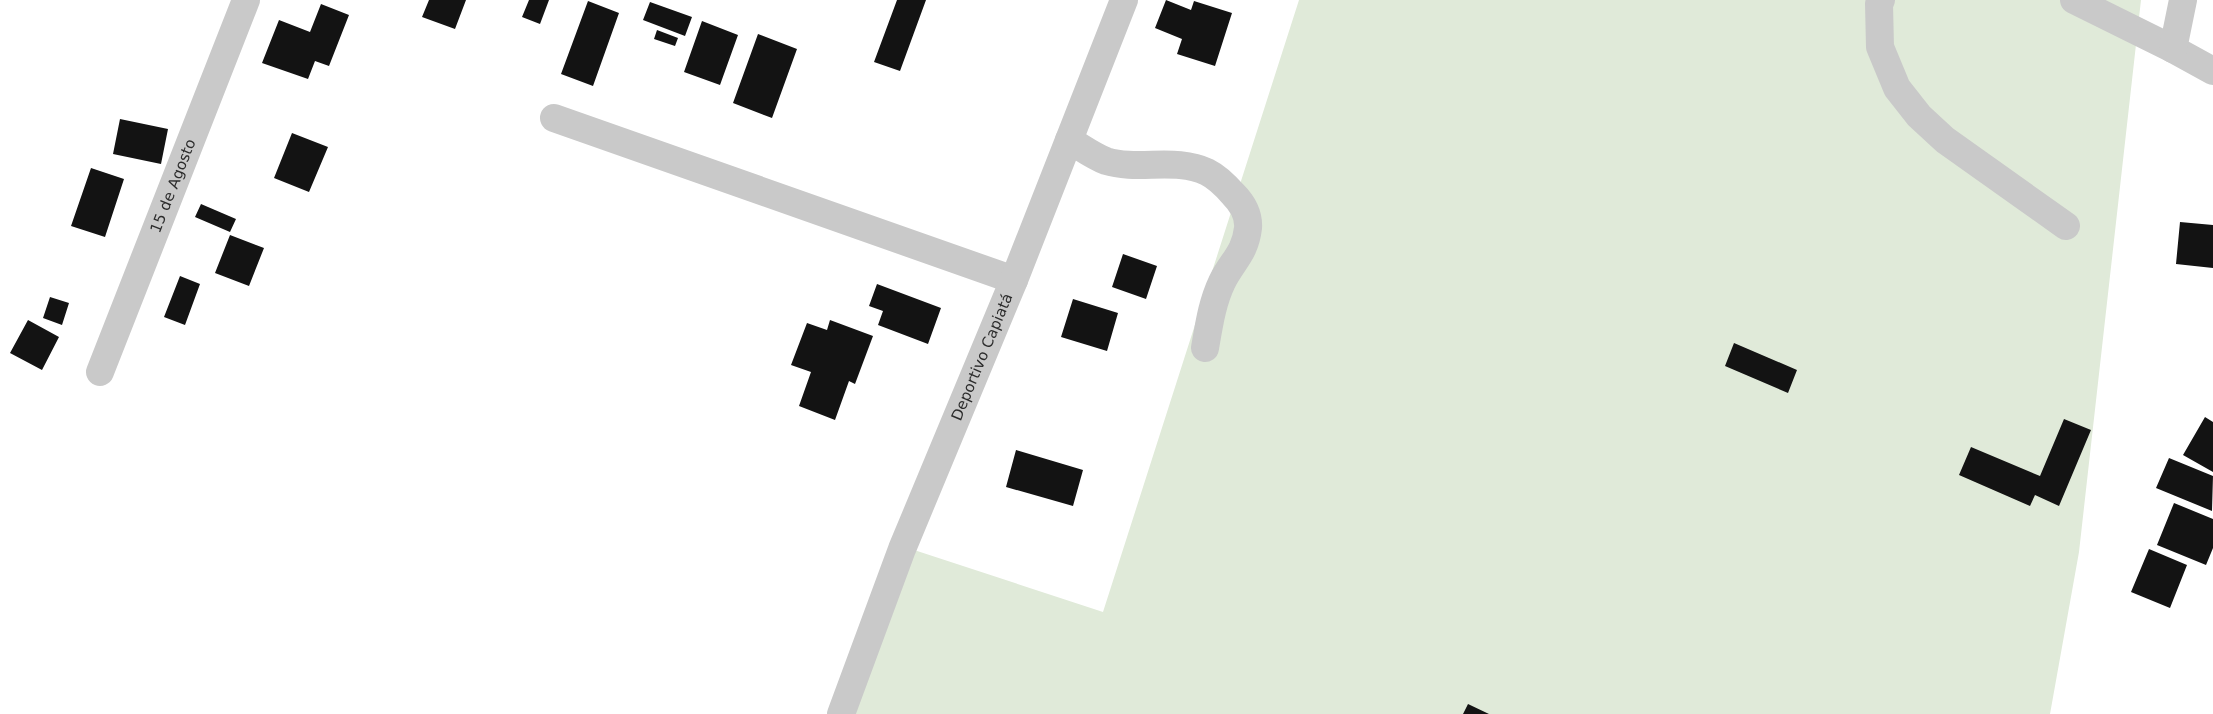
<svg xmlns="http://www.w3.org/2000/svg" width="2213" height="714" font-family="'DejaVu Sans',sans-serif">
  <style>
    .green { fill: #e0ead9 }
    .building { fill: #131313 }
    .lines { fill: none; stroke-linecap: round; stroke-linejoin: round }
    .minor { stroke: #c9c9c9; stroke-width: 28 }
    .labels { text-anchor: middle; stroke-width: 5; stroke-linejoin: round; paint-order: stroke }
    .street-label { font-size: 15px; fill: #2c2c2c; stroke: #fff }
  </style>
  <rect width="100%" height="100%" fill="#fff"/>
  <!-- green -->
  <path class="green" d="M1299,0h842l-62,552 -29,162h-1203l61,-166 195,64z"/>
  <!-- building -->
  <path class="building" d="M429,0h37l-11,29 -33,-12z
    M529,0h20l-9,24 -18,-7z
    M897,0h29l-26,71 -26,-9z
    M1166,0l25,10 3,-9 38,12 -17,53 -38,-12 5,-15 -27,-11z
    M588,1l31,12 -26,73 -32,-12z
    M650,2l42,15 -7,19 -42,-16z
    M321,4l28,11 -20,51 -14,-5 -7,18 -46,-16 17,-43 31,12z
    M702,21l36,14 -18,50 -36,-13z
    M657,30l21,8 -3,8 -21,-7z
    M758,34l39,15 -25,69 -39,-15z
    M120,119l48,10 -7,35 -48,-10z
    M292,133l36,14 -19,45 -35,-14z
    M91,168l33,11 -19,58 -34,-11z
    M201,204l35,15 -6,13 -35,-15z
    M2180,222l33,3v43l-37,-4z
    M230,235l34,13 -15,38 -34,-13z
    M1123,254l34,12 -11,33 -34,-12z
    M180,276l20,8 -15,41 -21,-8z
    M877,284l64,24 -13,36 -50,-19 5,-14 -14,-5z
    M50,297l19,6 -7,22 -19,-7z
    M1073,299l45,14 -11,38 -46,-14z
    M28,320l31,17 -17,33 -32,-17z
    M830,320l43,16 -18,48 -6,-3 -14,39 -36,-14 12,-34 -20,-7 16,-42 20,7z
    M1734,343l63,27 -9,23 -63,-27z
    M2205,417l8,5v50l-30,-17z
    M2064,419l27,11 -32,76 -24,-11 -5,11 -71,-31 12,-28 69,29z
    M1016,450l67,20 -10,36 -67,-19z
    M2169,458l44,18 -1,35 -56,-23z
    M2174,503l39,16v29l-7,17 -49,-20z
    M2149,549l38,16 -17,43 -39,-16z
    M1468,704l21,10h-26z"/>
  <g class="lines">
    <!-- minor -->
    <g class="minor">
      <path d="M1881,0l-2,4 1,43 17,41 22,28 26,24 121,86"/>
      <path d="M2074,0l99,49 40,22"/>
      <path d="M2173,49l10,-49"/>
      <path d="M554,118l460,162"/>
      <path d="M1069,140c12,7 24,16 37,21 32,10 70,-4 101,11 10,5 19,14 26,22 9,9 16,21 15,34 -3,26 -16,33 -26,54 -10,21 -13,43 -17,66"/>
      <path id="s1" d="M100,372l146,-372"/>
      <path id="s2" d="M841,714l61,-165 112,-269 110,-280"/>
    </g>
  </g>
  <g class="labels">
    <!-- street labels -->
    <g class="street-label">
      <text dy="5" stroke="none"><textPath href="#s1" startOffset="200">15 de Agosto</textPath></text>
      <text dy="5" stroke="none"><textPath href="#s2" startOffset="384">Deportivo Capiatá</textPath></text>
    </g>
  </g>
</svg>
